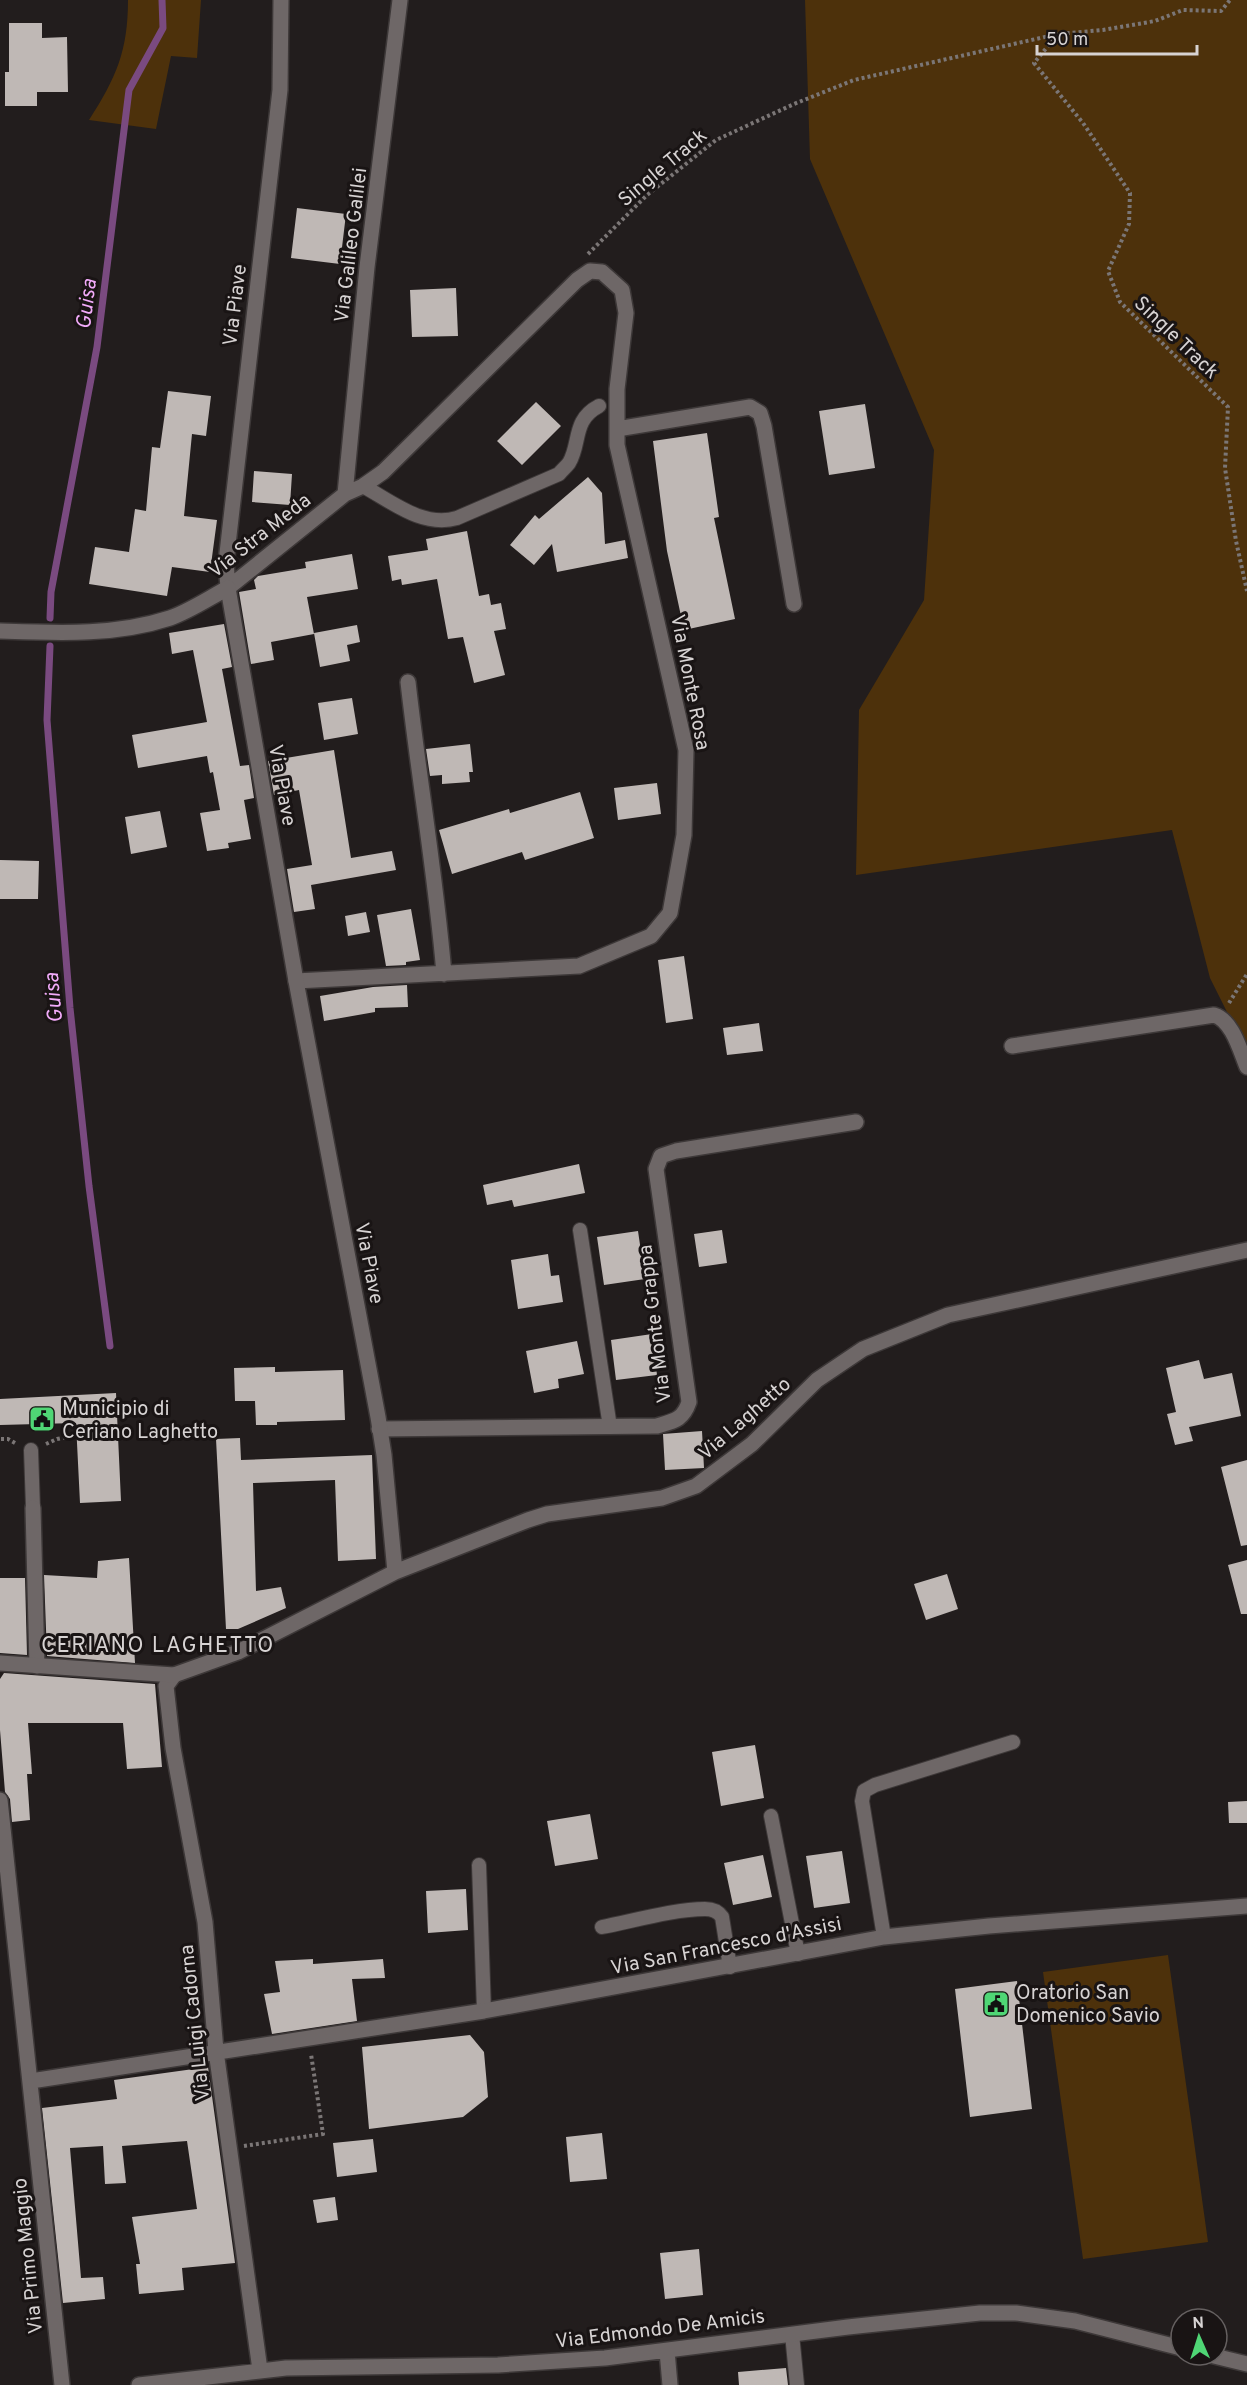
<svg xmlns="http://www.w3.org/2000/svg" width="1247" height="2385" font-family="Overpass,sans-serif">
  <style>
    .green { fill: #4d310b }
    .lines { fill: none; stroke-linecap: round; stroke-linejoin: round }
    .stream { stroke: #7a4a80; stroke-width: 7 }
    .building { fill: #bfb8b5 }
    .service-casing { stroke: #3d3838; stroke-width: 16 }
    .minor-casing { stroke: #3d3838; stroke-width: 18 }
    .tertiary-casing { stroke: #3d3838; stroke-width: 18 }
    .path { stroke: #7b7676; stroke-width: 4; stroke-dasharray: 3 3; stroke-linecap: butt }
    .service { stroke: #6e6767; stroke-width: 14 }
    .minor { stroke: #6e6767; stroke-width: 15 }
    .tertiary { stroke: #6e6767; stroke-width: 15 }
    .labels { text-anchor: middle; stroke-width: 6; stroke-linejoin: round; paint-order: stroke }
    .street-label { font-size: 20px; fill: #d7d3d3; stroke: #191414 }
    .poi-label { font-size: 20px; fill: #d7d3d3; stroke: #191414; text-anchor: start }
    .water-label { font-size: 21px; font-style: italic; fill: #f2abfa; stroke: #191414 }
    .quarter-label { font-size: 22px; letter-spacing: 1.5px; fill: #d7d3d3; stroke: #191414 }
  </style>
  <rect width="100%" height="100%" fill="#221d1d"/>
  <!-- green -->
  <path class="green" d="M128,0h73l-4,58 -26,-2 -15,73 -67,-9c27,-42 39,-69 39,-120z
    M805,0h442v1052l-37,-74 -38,-148 -316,45 3,-165 65,-110 10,-150 -124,-291z
    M1168,1955l40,287 -125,17 -40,-287z"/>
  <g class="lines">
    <!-- stream -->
    <path class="stream" d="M50,618l1,-26 46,-245 32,-257 34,-62 -1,-28
      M50,646l-3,74 23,288 19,178 21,160"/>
  </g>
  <!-- building -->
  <path class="building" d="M9,23h33v15l25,-1 1,55h-31v14h-32v-34h4z
    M297,208l49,6 -6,50 -49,-6z
    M456,288l2,48 -46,1 -2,-47z
    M168,391l43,5 -5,40 -14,-2 -8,82 33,4 -7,52 -38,-5 -5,29 -78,-12 6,-37 34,5 6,-43 11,2 6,-64 8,1z
    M536,402l25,24 -39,39 -25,-24z
    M865,404l10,64 -46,7 -10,-64z
    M707,433l12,84 -5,1 21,101 -51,11 -17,-79 -14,-110z
    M254,471l38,3 -2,31 -38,-3z
    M588,477l14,16 3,51 20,-4 3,18 -71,14 -5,-28 -18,21 -24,-20 25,-30 4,4z
    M467,531l12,65 10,-2 2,11 10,-2 5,26 -12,2 11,44 -31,8 -11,-46 -15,2 -11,-60 -35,6 -1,-6 -9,2 -4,-25 40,-6 -2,-11z
    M352,554l6,35 -51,8 7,37 -43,8 3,18 -23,4 -12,-72 17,-3 -2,-9 4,-4 48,-8 -1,-6z
    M224,624l8,43 -10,2 18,97 9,-1 5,33 -10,2 7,39 -23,4 1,5 -22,3 -7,-38 20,-3 -7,-38 -3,1 -3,-17 -69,12 -6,-33 75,-13 -14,-72 -21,4 -3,-21z
    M357,625l3,17 -13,3 3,16 -30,6 -6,-34z
    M352,698l6,36 -34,6 -6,-37z
    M470,744l3,28h-4l1,10 -28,2v-9l-12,1 -4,-27z
    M334,750l17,108 41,-7 4,19 -85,15 4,24 -21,3 -7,-43 25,-4 -13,-75 -25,5 -6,-34z
    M657,783l4,31 -43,6 -4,-32z
    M580,792l14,46 -69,22 -3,-8 -70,22 -13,-44 70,-21 1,4z
    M160,811l7,36 -36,7 -6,-37z
    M0,860l39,1 -1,38h-38z
    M411,909l9,51 -14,2v3l-20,1 -9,-51z
    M366,912l4,20 -22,4 -3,-20z
    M684,956l9,63 -27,4 -8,-63z
    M407,985l1,22 -33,1v4l-51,9 -4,-25 53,-9z
    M759,1023l4,28 -36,4 -4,-27z
    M579,1164l6,29 -71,14 -2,-7 -25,5 -4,-20z
    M722,1230l5,33 -28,4 -5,-33z
    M638,1231l7,48 -41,6 -7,-48z
    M548,1254l3,22 8,-1 4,27 -45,7 -7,-49z
    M652,1334l5,41 -41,5 -5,-40z
    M577,1341l7,33 -26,5 1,9 -25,5 -8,-42z
    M1199,1360l5,19 28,-6 9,43 -52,11 4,14 -18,4 -8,-31 9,-2 -10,-44z
    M275,1367v5l68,-2 2,50 -68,2v3h-21l-1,-24h-20l-1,-33z
    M116,1393l5,108 -41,2 -4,-80 -76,2v-26z
    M702,1431l2,37 -39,2 -2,-36z
    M240,1438l1,22 131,-5 4,104 -38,2 -3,-81 -82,3 3,108 25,-4 5,21 -48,21h-12l-10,-190z
    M1247,1460v85l-6,1 -20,-79z
    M129,1558l6,105 -88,-7 -3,-81 53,3 1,-17z
    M1247,1560v54h-6l-13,-49z
    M947,1574l11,35 -32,11 -12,-36z
    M0,1578h25l2,77 -27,-2z
    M4,1673l151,11 7,83 -35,2 -4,-46h-95l4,51h-5l3,46 -18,2 -2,-23 -5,-7 -5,-62v-51z
    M755,1745l9,53 -43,8 -9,-54z
    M1247,1801v22h-18l-1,-21z
    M590,1814l8,45 -43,7 -8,-45z
    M842,1851l8,52 -36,5 -8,-52z
    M763,1855l9,42 -39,8 -9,-42z
    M466,1889l2,41 -40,3 -2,-42z
    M313,1959v5l70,-5 2,19 -33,1 5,42 -85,13 -8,-40 16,-2 -5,-31z
    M1017,1981l15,128 -62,8 -15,-128z
    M470,2035l14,17 4,45 -25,20 -94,12 -7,-82z
    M208,2067l27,196 -53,5 2,22 -45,4 -3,-30h4l-8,-47 65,-8 -10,-68 -65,5 4,37 -21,1 -2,-38 -33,2 11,130 22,-1 2,22 -42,4 -21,-195 75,-9 -3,-19z
    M602,2133l5,46 -37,3 -4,-45z
    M373,2139l4,33 -40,5 -4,-34z
    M335,2197l3,23 -21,3 -4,-23z
    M699,2249l4,46 -38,4 -5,-46z
    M786,2368l2,17h-49l-1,-13z"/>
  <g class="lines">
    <!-- service casing -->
    <g class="service-casing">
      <path id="service" d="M363,486c29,16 60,42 94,32l102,-44c3,-4 7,-7 10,-11 12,-20 3,-43 30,-57
        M580,1230l30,197
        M31,1450l2,58
        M771,1816l27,138
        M479,1865l5,146
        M602,1927c31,-6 73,-18 103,-18 7,0 13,2 17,8l8,50
        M884,1937l-22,-136 2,-10 11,-6 138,-43
        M792,2334l5,51"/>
    </g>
    <!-- minor casing -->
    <g class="minor-casing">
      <path id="minor" d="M617,429l133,-22 10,6 4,13 30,178
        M345,494l22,-227 33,-267
        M228,588l117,-94 18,-8 20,-14 194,-192 13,-9 12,1 20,18 4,23 -9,76v56l69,305 -2,85 -14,78 -19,23 -72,30 -283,15
        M228,588l-2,-26 54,-472 1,-90
        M408,682c11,98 28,194 36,292
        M1012,1046l202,-31c18,5 26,35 33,52
        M379,1429l278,-3c17,-5 26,-6 32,-24l-33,-233 5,-13 15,-5 180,-29
        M33,1508l4,158
        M174,1675l-8,11 7,62 32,174 11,129 44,319
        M0,1800l62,585
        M31,2081l453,-70 400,-74 105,-11 258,-20
        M667,2351l3,34
        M1210,2355l37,9
        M139,2385l147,-17 212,-3 107,-7 243,-31 132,-14h36l59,8 106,27"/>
    </g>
    <!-- tertiary casing -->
    <g class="tertiary-casing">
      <path id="tertiary" d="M0,631c57,2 115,5 170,-13 20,-7 39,-20 58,-30l68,393 82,436 6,38 11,117
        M0,1663l174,12 64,-23 157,-80 133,-52 19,-6 115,-16 34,-12 56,-42 65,-64 46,-31 85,-34 299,-65"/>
    </g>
    <!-- path -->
    <path class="path" d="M1057,35l-23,28 49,60 47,70 -1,31 -21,47 12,31 108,105 -3,61 11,73 11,50
      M588,254l59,-59 69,-55 78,-36 60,-24 204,-46 45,-4 52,-9 28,-11 38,1 9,-11
      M1229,1003l18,-29
      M118,1433h1
      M1,1439h7l9,5
      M46,1444l11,-5 20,-4
      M244,2146l79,-12 -12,-80"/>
    <!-- service -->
    <use href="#service" class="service"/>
    <!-- minor -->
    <use href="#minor" class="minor"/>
    <!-- tertiary -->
    <use href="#tertiary" class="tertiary"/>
  </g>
  <!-- icons -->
  <defs>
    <g id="civic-square" transform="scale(1.35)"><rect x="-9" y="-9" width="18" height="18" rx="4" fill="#4fd675" stroke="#191414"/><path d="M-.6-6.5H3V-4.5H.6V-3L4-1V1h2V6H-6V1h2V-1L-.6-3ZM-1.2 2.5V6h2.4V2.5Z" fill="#111"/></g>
  </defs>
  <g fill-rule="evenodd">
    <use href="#civic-square" x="42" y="1419"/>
    <use href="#civic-square" x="996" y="2004"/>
  </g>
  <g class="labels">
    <!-- street labels -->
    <g class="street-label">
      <text transform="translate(662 167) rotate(-40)" y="7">Single Track</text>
      <text transform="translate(350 245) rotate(-83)" y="7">Via Galileo Galilei</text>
      <text transform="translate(234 305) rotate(-83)" y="7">Via Piave</text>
      <text transform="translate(1177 337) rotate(44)" y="7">Single Track</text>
      <text transform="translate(259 535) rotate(-38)" y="7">Via Stra Meda</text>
      <text transform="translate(691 682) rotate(79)" y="7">Via Monte Rosa</text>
      <text transform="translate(283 785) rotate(80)" y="7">Via Piave</text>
      <text transform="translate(370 1263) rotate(79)" y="7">Via Piave</text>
      <text transform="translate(654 1324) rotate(-97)" y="7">Via Monte Grappa</text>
      <text transform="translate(744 1418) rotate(-41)" y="7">Via Laghetto</text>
      <text transform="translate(726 1945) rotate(-11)" y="7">Via San Francesco d'Assisi</text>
      <text transform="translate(194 2023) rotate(-96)" y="7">Via Luigi Cadorna</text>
      <text transform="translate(27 2256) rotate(-96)" y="7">Via Primo Maggio</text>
      <text transform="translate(660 2328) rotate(-7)" y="7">Via Edmondo De Amicis</text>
    </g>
    <!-- poi labels -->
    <g class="poi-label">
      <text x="62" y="1415">Municipio di<tspan x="62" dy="23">Ceriano Laghetto</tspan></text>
      <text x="1016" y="1999">Oratorio San<tspan x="1016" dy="23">Domenico Savio</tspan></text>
    </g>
    <!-- water labels -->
    <g class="water-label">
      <text transform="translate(86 304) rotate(-83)" y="7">Guisa</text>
      <text transform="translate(53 998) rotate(-95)" y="7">Guisa</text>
    </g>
    <!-- quarter labels -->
    <g class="quarter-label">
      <text x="158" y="1652">CERIANO LAGHETTO</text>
    </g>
  </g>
  <!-- north arrow -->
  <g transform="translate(1199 2337) rotate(357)"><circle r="28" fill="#191414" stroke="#656060" stroke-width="1.5"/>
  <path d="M0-4.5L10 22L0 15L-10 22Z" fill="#4fd675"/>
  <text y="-9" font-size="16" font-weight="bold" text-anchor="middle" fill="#d7d3d3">N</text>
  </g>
  <!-- scale -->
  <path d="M1037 45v9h160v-9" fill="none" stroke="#d7d3d3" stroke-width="3"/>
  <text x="1046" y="45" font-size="18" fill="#d7d3d3" stroke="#191414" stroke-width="4.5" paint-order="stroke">50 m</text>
</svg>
